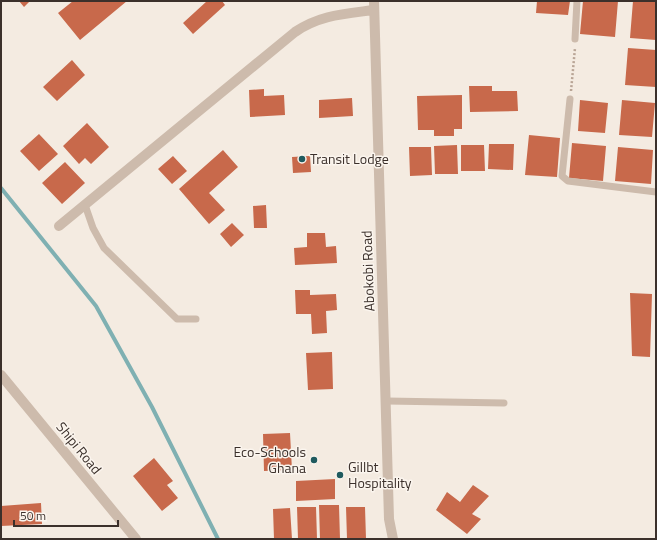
<svg xmlns="http://www.w3.org/2000/svg" width="657" height="540" font-family="'Titillium Web',sans-serif">
  <style>
    .lines { fill: none; stroke-linecap: round; stroke-linejoin: round }
    .stream { stroke: #7fb0b2; stroke-width: 4 }
    .building { fill: #c8694b }
    .path { stroke: #b9a596; stroke-width: 2.5; stroke-dasharray: 2 2; stroke-linecap: butt }
    .lane { stroke: #cdbbac; stroke-width: 7 }
    .street { stroke: #cdbbac; stroke-width: 10 }
    .poi-dot { fill: #1f5a5e; stroke: #fbf5ee; stroke-width: 1.5 }
    .labels { text-anchor: middle; stroke-width: 3; stroke-linejoin: round; paint-order: stroke }
    .poi-label { font-size: 14px; fill: #3b302b; stroke: #fbf5ee; text-anchor: start }
    .street-label { font-size: 14px; fill: #3b302b; stroke: #fbf5ee }
  </style>
  <rect width="100%" height="100%" fill="#f4ebe1"/>
  <g class="lines">
    <!-- stream -->
    <path class="stream" d="M1,188l95,118 56,101 66,132"/>
  </g>
  <!-- building -->
  <path class="building" d="M19,1h11l-6,6z
    M73,1h54l-47,39 -22,-27z
    M207,1h15l3,4 -32,29 -10,-11z
    M537,1h33l-2,14 -32,-2z
    M583,1h35l-3,36 -35,-3z
    M633,1h23v39l-26,-2z
    M628,48l28,2v37l-31,-2z
    M72,60l13,15 -28,26 -14,-14z
    M469,86h23v5h25l1,20 -48,1z
    M264,89v7l20,-1 1,20 -35,2 -1,-27z
    M462,95v34h-8v7h-20v-6h-16l-1,-34z
    M352,98l1,18 -34,2v-18z
    M580,100l28,3 -3,30 -27,-2z
    M622,100l33,3 -3,34 -33,-2z
    M87,123l22,24 -18,17 -6,-6 -6,6 -16,-18z
    M39,134l19,20 -19,17 -19,-20z
    M529,135l31,3 -3,39 -32,-2z
    M572,143l34,3 -3,35 -34,-3z
    M489,144h25l-1,26 -25,-1z
    M457,145l1,29h-23l-1,-28z
    M461,145h23l1,26h-24z
    M409,147h22l1,28 -22,1z
    M618,147l35,3 -2,34 -36,-3z
    M223,150l15,17 -29,26 16,17 -16,14 -30,-35z
    M173,156l14,15 -15,13 -14,-15z
    M310,156l1,16 -18,1 -1,-16z
    M65,162l20,21 -23,21 -20,-21z
    M266,205l1,23h-13l-1,-22z
    M232,223l12,12 -13,12 -11,-13z
    M307,233h18l1,14 10,-1 1,17 -42,2 -1,-17 13,-1z
    M295,290h15v5l26,-1 1,16 -11,1 1,22 -15,1 -1,-20h-15z
    M630,293l22,1 -2,63 -18,-1z
    M332,352l1,37 -25,1 -2,-37z
    M290,433l2,37 -28,1 -1,-37z
    M154,458l19,23 -6,4 11,13 -16,13 -29,-35z
    M335,479v20l-39,2v-20z
    M473,485l16,11 -17,18 9,5 -14,15 -31,-24 11,-18 13,10z
    M41,503l1,21 -41,2v-20z
    M319,505h20l1,34h-20z
    M297,507h19l1,32h-19z
    M346,507h19l1,32h-19z
    M290,508l2,31h-18l-1,-30z"/>
  <g class="lines">
    <!-- path -->
    <path class="path" d="M571,91l4,-43"/>
    <!-- lane -->
    <path class="lane" d="M575,39l2,-38
      M570,99l-8,77 6,5 88,11
      M85,205l8,23 11,20 73,71h19
      M387,401l117,2"/>
    <!-- street -->
    <path class="street" d="M374,1l15,518 4,20
      M59,226l236,-194c25,-17 49,-18 79,-22
      M1,375l135,164"/>
  </g>
  <!-- markers -->
  <g class="poi-dot">
    <circle cx="302" cy="159" r="4"/>
    <circle cx="314" cy="460" r="4"/>
    <circle cx="340" cy="475" r="4"/>
  </g>
  <g class="labels">
    <!-- poi labels -->
    <g class="poi-label">
      <text x="310" y="164">Transit Lodge</text>
      <text x="306" y="457" text-anchor="end">Eco-Schools<tspan x="306" dy="16">Ghana</tspan></text>
      <text x="348" y="472">Gillbt<tspan x="348" dy="16">Hospitality</tspan></text>
    </g>
    <!-- street labels -->
    <g class="street-label">
      <text transform="translate(368 271) rotate(-92)" y="5">Abokobi Road</text>
      <text transform="translate(79 448) rotate(51)" y="5">Shipi Road</text>
    </g>
  </g>
  <!-- border -->
  <rect width="657" height="540" fill="none" stroke="#3b302b" stroke-width="4"/>
  <!-- scale -->
  <path d="M14 520v6h104v-6" fill="none" stroke="#3b302b" stroke-width="2"/>
  <text x="20" y="520" font-size="12" fill="#3b302b" stroke="#fbf5ee" stroke-width="3" paint-order="stroke">50 m</text>
</svg>
